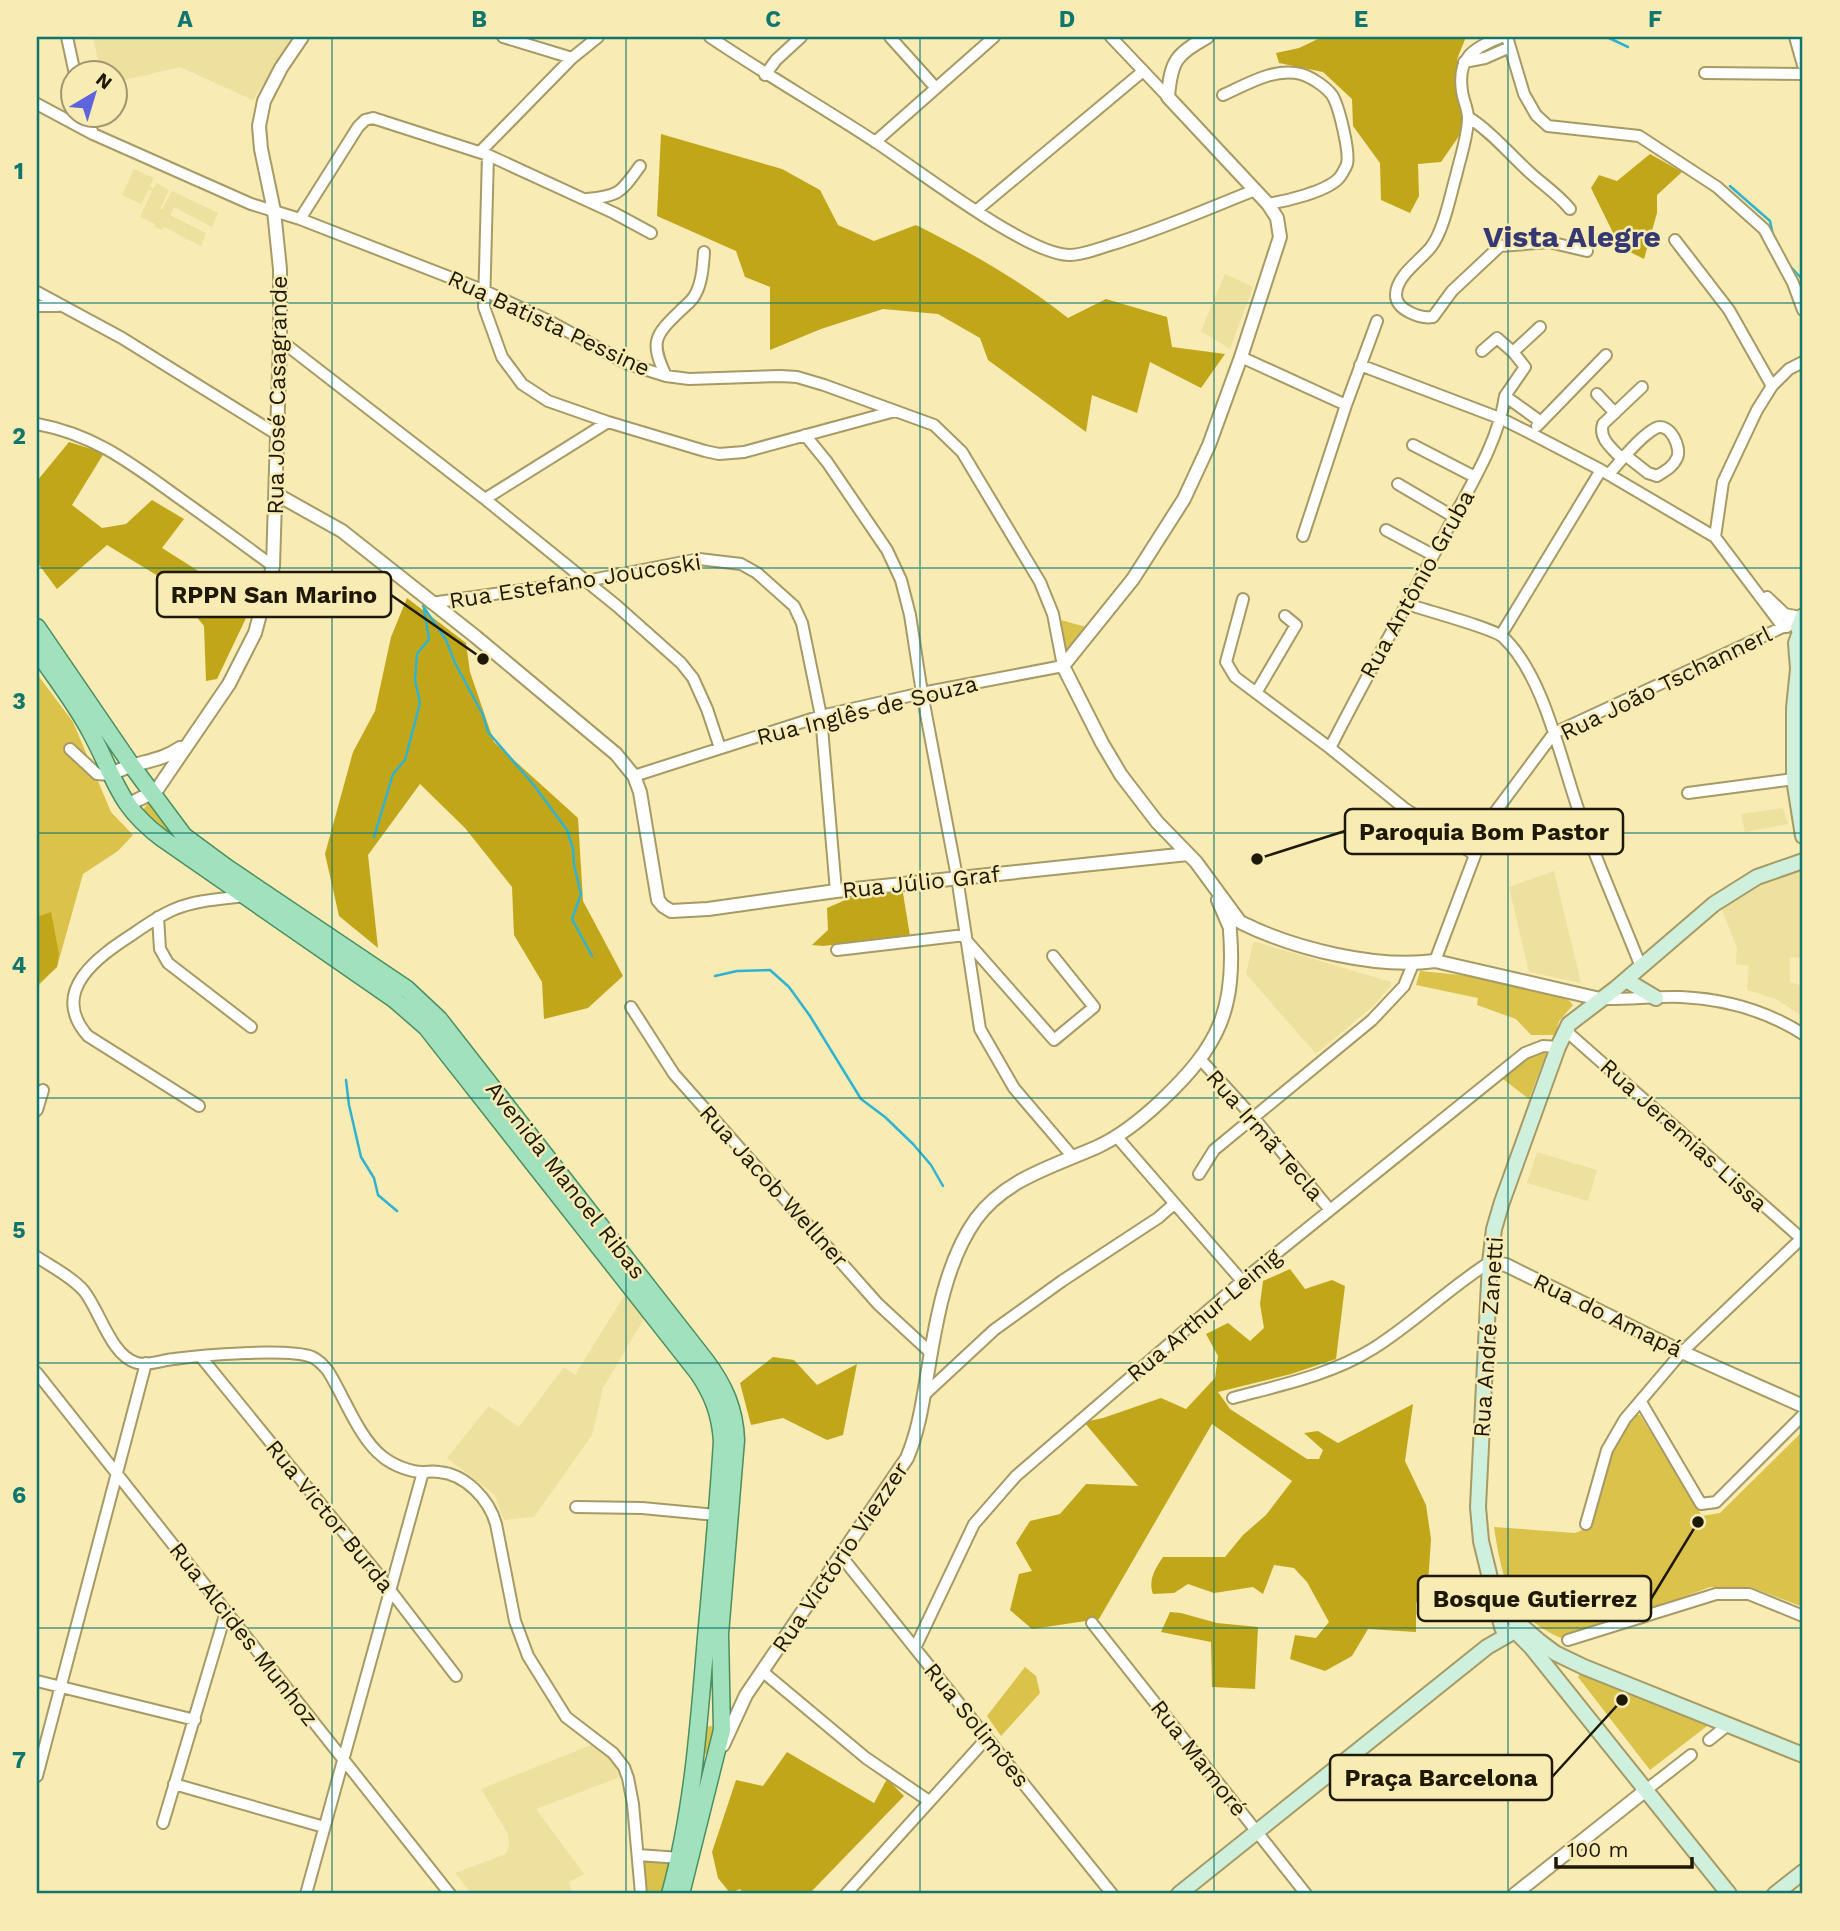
<svg xmlns="http://www.w3.org/2000/svg" width="1840" height="1931" font-family="'Work Sans',sans-serif">
  <style>
    .built { fill: #eee09f }
    .green { fill: #dbc24b }
    .forest { fill: #c1a61a }
    .lines { fill: none; stroke-linecap: round; stroke-linejoin: round }
    .stream { stroke: #30b3d0; stroke-width: 2.5 }
    .minor-casing { stroke: #a69a65; stroke-width: 14 }
    .tertiary-casing { stroke: #a69a65; stroke-width: 16 }
    .secondary-casing { stroke: #a69a65; stroke-width: 18 }
    .primary-casing { stroke: #4b8e60; stroke-width: 19 }
    .minor { stroke: #fff; stroke-width: 10 }
    .tertiary { stroke: #fff; stroke-width: 12 }
    .secondary { stroke: #d0f0de; stroke-width: 14 }
    .primary { stroke: #a1e1be; stroke-width: 16 }
    .grid { fill: none; stroke: #0f766e; stroke-width: 2; stroke-opacity: 0.55 }
    .labels { text-anchor: middle; stroke-width: 5; stroke-linejoin: round; paint-order: stroke }
    .street-label { font-size: 23px; fill: #1e1904; stroke: #f8ebb3 }
    .district-label { font-size: 30px; font-weight: bold; fill: #343873; stroke: #f8ebb3 }
    .leader { fill: none; stroke: #1e1904; stroke-width: 2.5 }
    .callout-dot { fill: #1e1904; stroke: #f8ebb3; stroke-width: 2.5 }
    .callout { fill: #f8ebb3; stroke: #1e1904; stroke-width: 2.5 }
    .callout-label { font-size: 24px; text-anchor: middle; font-weight: bold; fill: #1e1904 }
    .neatline { fill: none; stroke: #0f766e; stroke-width: 2.5 }
    .grid-label { font-size: 23px; text-anchor: middle; font-weight: bold; fill: #0f766e }
  </style>
  <rect width="100%" height="100%" fill="#f8ebb3"/>
  <!-- built -->
  <path class="built" d="M93,37h201l-41,63 -73,-33 -64,15v-8l-15,-1z
    M134,169l20,9 -4,8 3,3 4,-6 12,7 -9,19h2l10,-18 46,22 -6,14 -38,-20 -4,8 36,18 -5,13 -37,-19 -2,3 -8,-3 1,-3 -15,-7 12,-26 -3,-2 -8,15 -19,-9z
    M1225,274l28,13 -23,62 -29,-18z
    M1783,808l5,16 -43,8 -4,-18z
    M1802,868l1,90 -13,-1v25l13,4v31l-27,-18 -29,-9 2,-24 -13,-2 1,-16 -16,-41 28,-19z
    M1554,871l27,112 -52,-11 -20,-85z
    M1256,942l135,40v4l-19,21 -56,47 -70,-80 7,-31z
    M1537,1152l60,18 -9,31 -61,-18z
    M627,1291l18,26 -42,71 -11,47 -58,82 -30,3 -9,-25 -48,-37 42,-52 30,21 45,-60 11,8z
    M594,1744l23,19 3,14 -84,32 48,65 -15,8 3,12h-100l-17,-21 51,-19 3,-8 -1,-12 -27,-45z"/>
  <!-- green -->
  <path class="green" d="M1061,620l25,7 -19,26z
    M37,674l36,48 38,90 22,23 -15,16 -35,23 -26,93 -20,20z
    M148,803h2l24,30 4,11 -36,-33z
    M1420,971l51,5 96,22 6,7 -14,16 -4,14h-24l-15,-16 -39,-14 1,-7 -62,-13z
    M1544,1050l2,4 -17,45 -26,-20 35,-28z
    M1634,1414l6,1 62,101 18,-3 83,-82v176l-53,-20h-40l-80,30 -69,21c-52,-22 -59,-60 -67,-111l81,6 15,-6 22,-76z
    M1025,1667l11,9 4,17 -39,43 -14,-20z
    M1581,1673l127,49 -1,4 -57,44 -72,-93z
    M711,1726l4,2 -5,28 -7,-3 3,-26z
    M644,1861l27,3 -9,30h-15z"/>
  <!-- forest -->
  <path class="forest" d="M1322,37h144l-9,22 5,65 -3,12 -18,26 -23,2 1,32 -9,17 -29,-13 -1,-37 -27,-37 -1,-27 -29,-27 -44,-9 -3,-10 23,-5z
    M661,134l121,35 38,21 18,35 36,16 42,-16c54,27 105,56 152,93l38,-19 61,18 5,30 53,7 -24,34 -51,-26 -13,51 -45,-18 -6,37 -98,-72 -8,-22 -42,-24 -55,-5 -62,20 -51,21v-63l-25,-10 -9,-26 -79,-35z
    M1650,154l32,18 -25,23v18l-13,46 -24,-12 -29,-59 8,-13 18,6z
    M69,442l35,11 -32,52 30,23 24,-4 26,-24 32,19 -22,29 73,46 14,-23 16,7 -48,101 -11,2 -2,-55 -36,-44 -61,-37 -50,44 -20,-27v-81z
    M407,598l59,45 4,29 24,70 84,76 5,83 40,75 -35,32 -44,11 -2,-37 -28,-47 -2,-48 -47,-59 -45,-44 -52,71 10,93 -39,-32 -14,-62 28,-102 22,-41 16,-74z
    M902,887l8,49 -87,10 -11,-1 16,-15 -1,-22 39,-17z
    M51,912l8,42 -2,13 -20,18v-68z
    M1290,1269l15,20 27,-9 13,6 -9,73 -45,15 -73,18 12,17 77,50h12l4,-9 -19,-17 14,-2 20,12 75,-39 -8,57 21,44 5,34 -3,45 -12,19v29l-48,-3 -16,27 -27,15 -35,-12 5,-24 21,3 13,-16 -22,-40 -13,-14 -20,-3 -11,29 -10,-7 -39,6 -26,-9 -14,9 -21,1c-5,-14 2,-25 10,-37h62l18,-22 23,-20 26,-34 -80,-57 -113,195 -67,10 -22,-19 9,-36 13,-3 -16,-28 14,-22 30,-7 26,-30 52,2 -54,-64 19,-4 58,-20 25,11 29,-31 3,-22 -12,-22 22,-11 22,18 14,-13 -4,-24 3,-23z
    M773,1357l21,3 23,25 40,-21 -14,71 -16,5 -44,-22 -32,7 -11,-42z
    M1170,1612l11,1 36,10 41,4 -3,62 -43,-2 -1,-45 -50,-10z
    M787,1752l87,51 13,-24 17,17 -95,98h-65l-4,-5 -10,4 -12,-15 -6,-26 24,-72 27,6z"/>
  <g class="lines">
    <!-- stream -->
    <path class="stream" d="M1607,37l21,10
      M1730,186l40,35 3,14
      M1789,265l14,15
      M423,606l23,34 9,23 28,52 5,17 45,52 34,46 6,19 1,16 7,29 -9,25 20,37
      M374,837l19,-63 12,-14 15,-57 -5,-23 2,-26 12,-15 -5,-30
      M715,976l22,-5 33,-1 19,17 21,29 51,83 24,18 28,27 18,21 12,21
      M346,1080l3,25 12,52 13,21 4,17 19,16"/>
    <!-- minor casing -->
    <g class="minor-casing">
      <path id="minor" d="M67,37l8,37
        M503,37l69,21
        M710,37c55,37 112,70 167,106 40,26 149,111 192,112 14,0 28,-6 41,-10 50,-15 97,-36 145,-55
        M890,37l45,50
        M1111,37l57,60
        M1501,37c-28,11 -44,21 -39,54 1,9 6,18 6,27 0,18 -8,40 -12,58 -6,20 -12,54 -25,71 -10,13 -34,28 -35,47 -1,16 25,25 37,23l19,-26 48,-45 49,-4 38,9
        M1507,37l17,57 12,21 12,11 91,10 78,51 47,42 29,54 10,27
        M1795,37l8,28
        M1464,62l21,-4 25,-11
        M1705,73l98,1
        M765,75l11,-15 25,-23
        M1223,95c23,-10 51,-28 78,-21 10,3 24,12 31,21 7,11 18,57 15,69 -1,3 -6,12 -8,14 -13,14 -53,23 -71,26
        M37,104l56,30 158,70 49,15 185,72 62,29 81,44 38,12 23,3 92,-3 16,1 27,8 110,40 28,27 78,130 13,32 10,52 -141,27 -101,23 -187,60
        M87,116l6,18
        M1468,117c22,14 38,33 57,51 15,15 31,24 45,41
        M875,142l119,-105
        M480,152l92,-94 26,-21
        M488,155l-4,152 18,50 20,27 26,17 60,21 97,29 14,3 25,-2 151,-41
        M587,199c33,-3 34,-7 53,-33
        M977,210l165,-138
        M300,219l58,-92 7,-7 8,-2 115,37 126,58 37,20
        M1675,240l54,70 43,76
        M37,292l85,46 156,97
        M37,306h21
        M280,340l205,159 132,107 64,57 12,15 14,31 13,39
        M1482,351l15,-13 16,14 12,15 -20,29 36,26
        M1513,352l27,-25
        M1241,357l105,48
        M1360,365l142,54 28,14 71,37 114,67 68,90h4
        M666,376c-16,-34 -12,-40 14,-65 5,-5 12,-10 15,-16 7,-12 8,-29 9,-43
        M1597,394l18,19
        M37,424c60,11 97,42 145,76 31,22 61,44 91,66
        M1537,426l69,-71
        M805,435l22,27 60,88 14,30 9,35 12,78 35,184 23,152 34,59 58,68
        M1413,445l62,32
        M1622,459c-9,-10 -24,-20 -19,-35l39,-37
        M1609,474c12,-13 31,-38 47,-46 14,-6 26,20 21,30 -4,9 -12,13 -20,18l-9,-3 -23,-18
        M1398,484l56,33
        M485,499l123,-77
        M1386,530l47,25
        M1303,536l43,-131 31,-84
        M1715,537l8,-55 34,-72 15,-24 17,-17 14,-7
        M1767,597l18,17 15,3
        M1243,599l-17,63 9,15 95,71 74,60 71,47
        M431,603l155,-22 113,-22 42,5 16,9 37,33 8,17 19,93 15,175
        M1407,604c17,6 86,24 96,33 43,40 59,131 80,186 18,48 39,96 58,144
        M1501,635l100,-165
        M1256,693l40,-68 -11,-9
        M1330,748c37,-73 77,-144 116,-216 22,-43 52,-88 59,-136
        M70,749l27,25 13,1
        M1688,793l106,-14
        M158,917l2,32 8,14 83,64
        M966,940l88,100 40,-33 -41,-51
        M837,950l128,-15
        M1435,961l40,-106 18,-40 61,-82 229,-106 11,-10
        M1600,999c27,1 54,-3 81,-2 45,2 84,13 122,37
        M631,1007l43,67 204,230 53,49
        M1565,1030l238,210
        M1201,1060l52,57 77,93
        M199,1106l-111,-70c-40,-45 11,-80 45,-102 13,-9 27,-19 42,-25 21,-9 47,-10 70,-13
        M37,1110l6,-20
        M1116,1136l126,145
        M1199,1174l15,-24 158,-130 32,-34 9,-22
        M37,1257c15,10 35,20 47,34 16,20 27,65 53,72 11,3 25,-3 37,-4 28,-4 114,-11 138,-2 7,3 11,8 16,14 16,25 31,68 55,86 10,8 27,15 40,15 5,0 10,-1 16,0 26,2 50,27 57,52l19,97 13,35 38,61 47,36 11,14 4,11 5,26 8,90
        M201,1357l176,216 79,103
        M37,1373l413,521
        M924,1395l70,-65 68,-49 96,-63 16,-14
        M1233,1398c48,-13 98,-23 141,-50 41,-26 75,-60 116,-86
        M1641,1402l60,102 15,-2 87,-87
        M576,1507l66,1 74,7
        M1586,1524l21,-74 18,-31 57,-67 121,-115
        M841,1556l271,338
        M1092,1623l214,271
        M1568,1640l148,-46h33l54,22
        M915,1648l59,-124 42,-48 226,-195 283,-228 18,-7 15,1
        M762,1671l104,87 63,43
        M37,1681l158,39
        M1709,1740l19,-15
        M37,1776l109,-413
        M174,1784l150,43
        M1646,1790l45,-35
        M163,1823l63,-211
        M638,1855l42,3
        M306,1894l117,-422
        M846,1894l141,-156"/>
    </g>
    <!-- tertiary casing -->
    <g class="tertiary-casing">
      <path id="tertiary" d="M1207,37c-31,18 -36,23 -39,60l100,107 9,14 3,19 -39,120 -32,88 -25,54 -51,80 -70,87 39,77 19,32 36,47 39,40 44,60
        M276,494l66,37 134,106 140,117 18,22 6,16 18,108 5,6 8,5 37,-2 128,-18 352,-37
        M110,775c22,-14 47,-11 70,-27
        M127,805l29,-14 73,-107 26,-51 18,-67 7,-226v-71l-6,-58 -13,-62 -2,-23 5,-25 17,-33 21,-31
        M1218,900l12,28
        M1242,923c53,26 135,46 193,38l165,38
        M1490,1262l16,3 176,87 121,54
        M723,1745l23,-50 161,-237c12,-28 16,-58 21,-88 8,-49 18,-109 48,-151 29,-40 78,-53 121,-72 24,-11 46,-29 65,-47 57,-54 74,-91 68,-169
        M1515,1894l131,-104"/>
    </g>
    <!-- secondary casing -->
    <g class="secondary-casing">
      <path id="secondary" d="M1803,616l-5,12 5,7
        M1800,632l-4,11 2,26 -4,39v71l9,57
        M1626,980l30,18
        M1499,1592l17,29 23,20 16,12 29,14 219,88
        M1510,1632l-6,-1 -2,-4 -21,-86 -3,-34 12,-245 4,-33 8,-27 56,-155 11,-23 46,-35 99,-85 43,-27 46,-16
        M1520,1636l12,12 197,246
        M1179,1894l308,-247 26,-15
        M1775,1894l28,-22"/>
    </g>
    <!-- primary casing -->
    <g class="primary-casing">
      <path id="primary" d="M37,627l95,139 52,70 42,31 181,122 32,30 267,342c18,24 29,48 30,79l-16,194 2,96 -41,164
        M37,651c18,27 39,53 54,82 25,46 26,72 72,106l232,161 31,27 272,346c15,22 22,41 24,68 -4,65 -10,131 -16,196 -7,86 -13,173 -36,257"/>
    </g>
    <!-- minor -->
    <use href="#minor" class="minor"/>
    <!-- tertiary -->
    <use href="#tertiary" class="tertiary"/>
    <!-- secondary -->
    <use href="#secondary" class="secondary"/>
    <!-- primary -->
    <use href="#primary" class="primary"/>
  </g>
  <!-- grid -->
  <path class="grid" d="M332,37v1857M626,37v1857M920,37v1857M1214,37v1857M1508,37v1857M37,303h1766M37,568h1766M37,833h1766M37,1098h1766M37,1363h1766M37,1628h1766"/>
  <g class="labels">
    <!-- street labels -->
    <g class="street-label">
      <text transform="translate(549 323) rotate(25)" y="8">Rua Batista Pessine</text>
      <text transform="translate(277 395) rotate(-89)" y="8">Rua José Casagrande</text>
      <text transform="translate(575 581) rotate(-9)" y="8">Rua Estefano Joucoski</text>
      <text transform="translate(1417 584) rotate(-61)" y="8">Rua Antônio Gruba</text>
      <text transform="translate(1666 683) rotate(-26)" y="8">Rua João Tschannerl</text>
      <text transform="translate(867 710) rotate(-14)" y="8">Rua Inglês de Souza</text>
      <text transform="translate(921 882) rotate(-6)" y="8">Rua Júlio Graf</text>
      <text transform="translate(1265 1135) rotate(49)" y="8">Rua Irmã Tecla</text>
      <text transform="translate(1684 1135) rotate(42)" y="8">Rua Jeremias Lissa</text>
      <text transform="translate(566 1180) rotate(52)" y="8">Avenida Manoel Ribas</text>
      <text transform="translate(774 1186) rotate(48)" y="8">Rua Jacob Wellner</text>
      <text transform="translate(1204 1315) rotate(-40)" y="8">Rua Arthur Leinig</text>
      <text transform="translate(1608 1315) rotate(26)" y="8">Rua do Amapá</text>
      <text transform="translate(1488 1337) rotate(-86)" y="8">Rua André Zanetti</text>
      <text transform="translate(330 1516) rotate(51)" y="8">Rua Victor Burda</text>
      <text transform="translate(840 1557) rotate(-56)" y="8">Rua Victório Viezzer</text>
      <text transform="translate(244 1634) rotate(52)" y="8">Rua Alcides Munhoz</text>
      <text transform="translate(977 1725) rotate(51)" y="8">Rua Solimões</text>
      <text transform="translate(1199 1758) rotate(52)" y="8">Rua Mamoré</text>
    </g>
    <!-- district labels -->
    <g class="district-label">
      <text x="1572" y="247">Vista Alegre</text>
    </g>
  </g>
  <!-- callouts -->
  <path class="leader" d="M483 659L391 595M1257 859L1345 831M1698 1522L1651 1599M1622 1700L1552 1777"/>
  <g class="callout-dot">
    <circle cx="483" cy="659" r="7"/>
    <circle cx="1257" cy="859" r="7"/>
    <circle cx="1698" cy="1522" r="7"/>
    <circle cx="1622" cy="1700" r="7"/>
  </g>
  <g class="callout">
    <rect x="157" y="572" width="234" height="45" rx="7"/>
    <rect x="1345" y="809" width="278" height="45" rx="7"/>
    <rect x="1418" y="1576" width="233" height="45" rx="7"/>
    <rect x="1330" y="1755" width="222" height="45" rx="7"/>
  </g>
  <g class="callout-label">
    <text x="274" y="603">RPPN San Marino</text>
    <text x="1484" y="840">Paroquia Bom Pastor</text>
    <text x="1535" y="1607">Bosque Gutierrez</text>
    <text x="1441" y="1786">Praça Barcelona</text>
  </g>
  <!-- border -->
  <rect width="1840" height="1931" fill="none" stroke="#f8ebb3" stroke-width="77"/>
  <!-- north arrow -->
  <g transform="translate(94 94) rotate(38)"><circle r="33" fill="#f8ebb3" stroke="#a1976d" stroke-width="2"/>
  <path d="M0-5L12 26L0 18L-12 26Z" fill="#5e64dc"/>
  <text y="-10" font-size="19" font-weight="bold" text-anchor="middle" fill="#1e1904">N</text>
  </g>
  <!-- scale -->
  <path d="M1556 1857v10h136v-10" fill="none" stroke="#1e1904" stroke-width="3.5"/>
  <text x="1567" y="1857" font-size="21" fill="#1e1904" stroke="#f8ebb3" stroke-width="5" paint-order="stroke">100 m</text>
  <rect x="38" y="38" width="1763" height="1854" class="neatline"/>
  <g class="grid-label">
    <text x="185" y="27">A</text>
    <text x="479" y="27">B</text>
    <text x="773" y="27">C</text>
    <text x="1067" y="27">D</text>
    <text x="1361" y="27">E</text>
    <text x="1655" y="27">F</text>
    <text x="19" y="179">1</text>
    <text x="19" y="444">2</text>
    <text x="19" y="709">3</text>
    <text x="19" y="973">4</text>
    <text x="19" y="1238">5</text>
    <text x="19" y="1503">6</text>
    <text x="19" y="1768">7</text>
  </g>
</svg>
